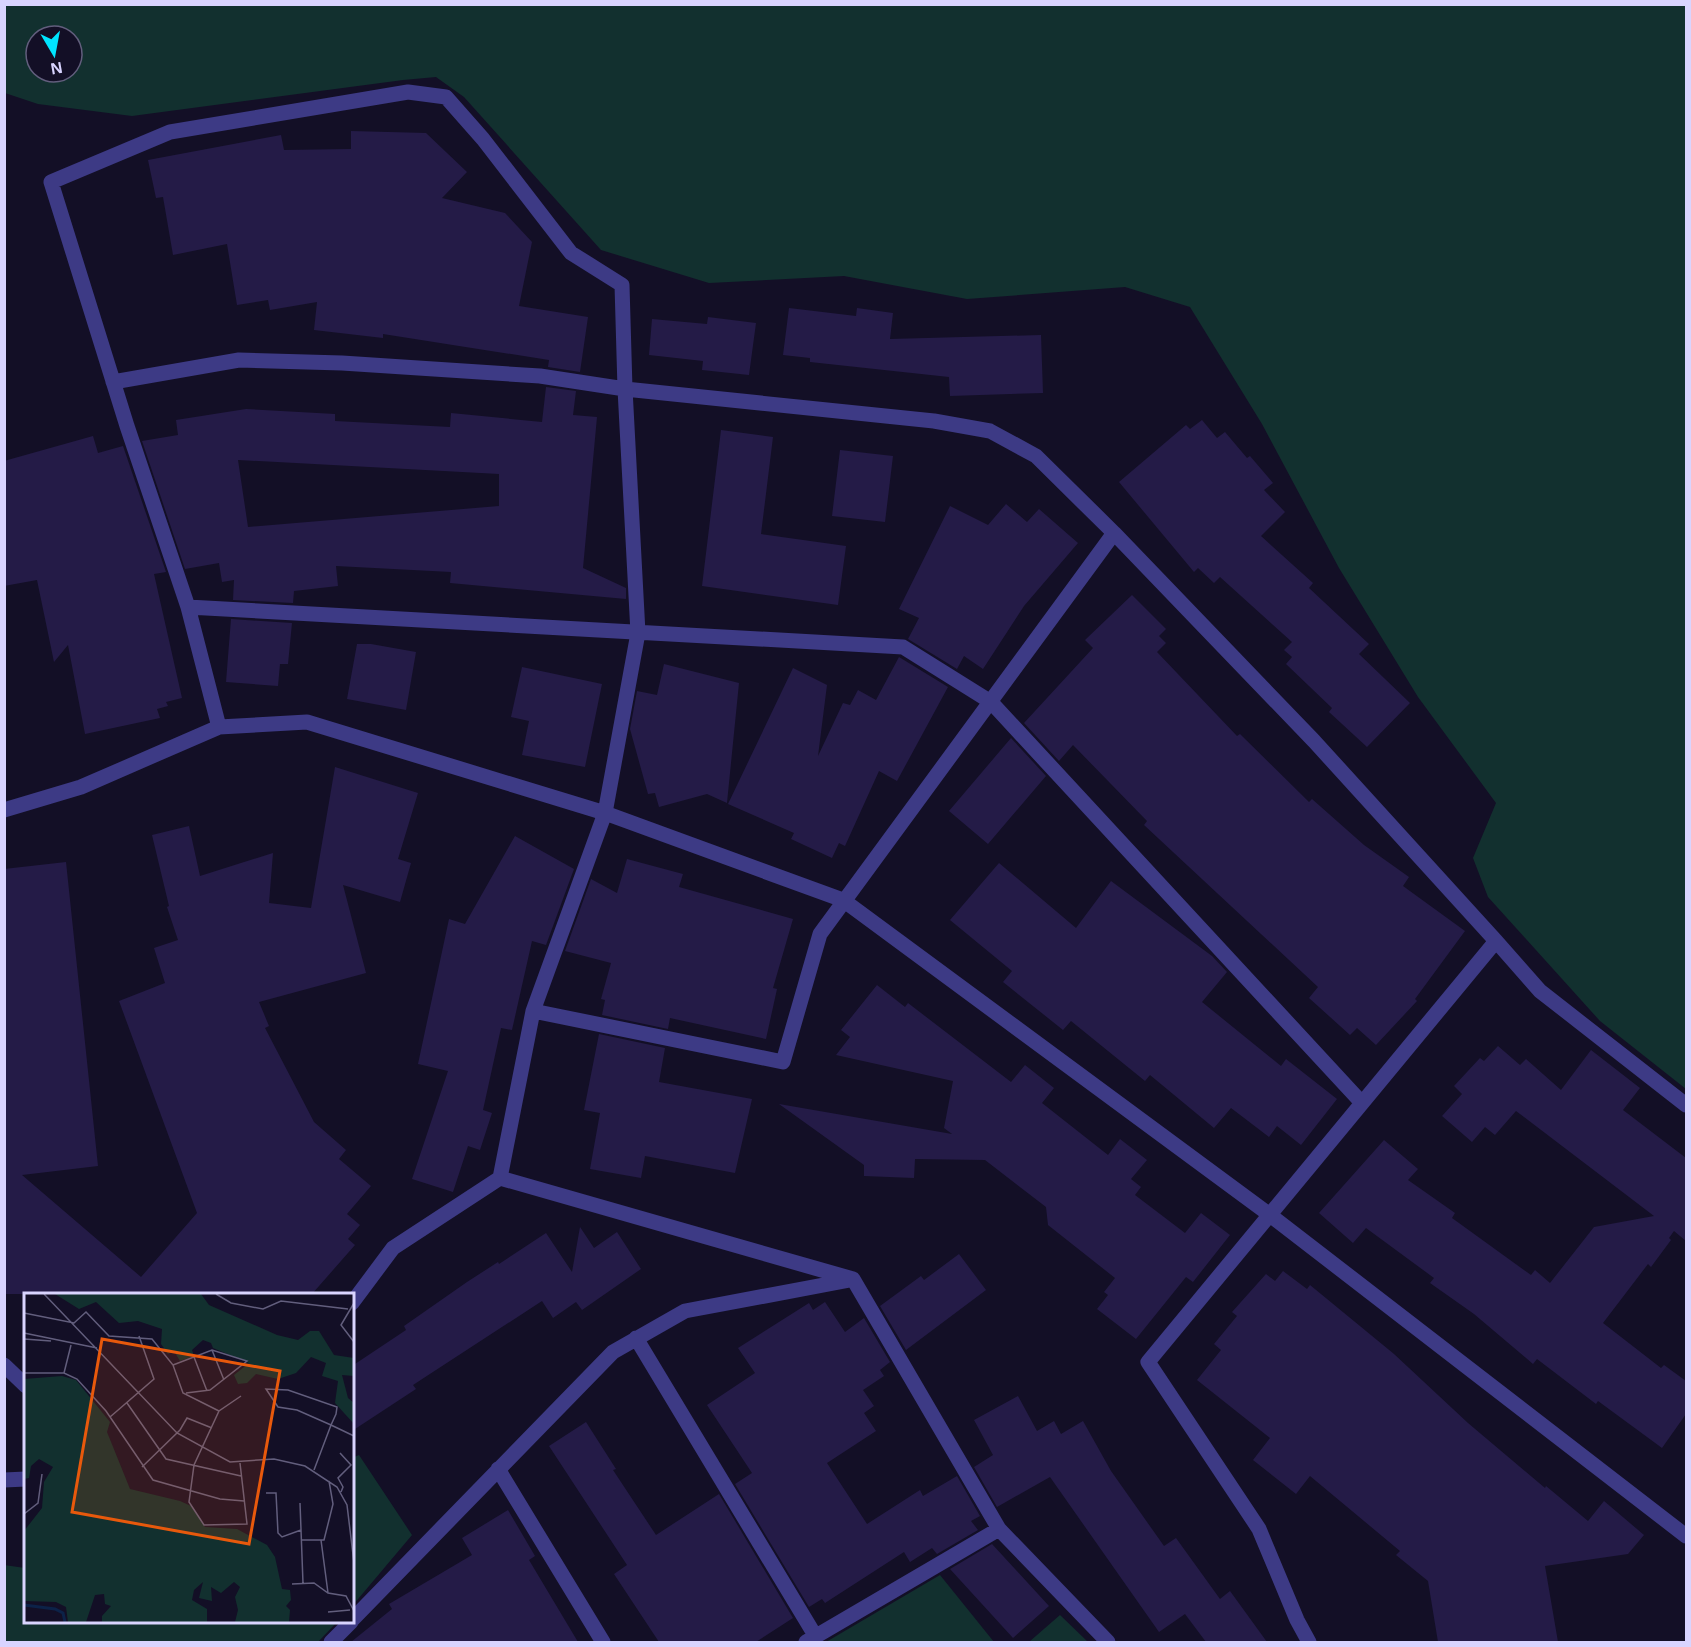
<svg xmlns="http://www.w3.org/2000/svg" width="1691" height="1647" font-family="Arial,sans-serif">
  <style>
    .green { fill: #12302f; fill-rule: evenodd }
    .building { fill: #241b47; fill-rule: evenodd }
    .lines { fill: none; stroke-linecap: round; stroke-linejoin: round }
    .minor { stroke: #3d3a85; stroke-width: 15 }
    .inset-river { fill: none; stroke: #0c2248; stroke-width: 3 }
    .inset-road { fill: none; stroke: #625e7d; stroke-width: 1.5 }
    .view { fill: #e8590c; fill-opacity: 0.15; stroke: #e8590c; stroke-width: 3 }
    .inset-edge { fill: none; stroke: #d9d4ff; stroke-width: 3 }
  </style>
  <rect width="100%" height="100%" fill="#130f26"/>
  <!-- green -->
  <path class="green" d="M5,4l1681,1v1084l-86,-68 -112,-124 -15,-39 23,-55 -78,-106 -79,-129 -77,-144 -72,-117 -65,-20 -158,12 -123,-23 -135,7 -108,-33 -137,-153 -28,-20 -33,3 -271,36 -94,-12 -33,-11zM36,36h36v36h-36z
    M359,1455l53,80 -59,70 -1,-147z
    M4,1565l21,3 1,54h311l-19,20h-313z
    M940,1575l54,67h-168z
    M1060,1615l28,27h-59z"/>
  <!-- building -->
  <path class="building" d="M351,131l75,2 41,39 -25,26 63,15 27,29 -13,64 69,11 -8,55 -32,-5 1,-7 -166,-26v4l-69,-8 3,-28 -47,8 -2,-10 -31,5 -10,-61 -54,11 -10,-58 -7,1 -8,-38 133,-25 3,15 67,-1z
    M789,308l67,8 1,-8 36,5 -3,26 151,-4 2,58 -93,3 -1,-19 -139,-15v-4l-27,-3z
    M708,317l48,6 -7,52 -47,-5 1,-9 -54,-6 3,-36 55,5z
    M546,387l30,4 -3,24 24,2 -14,151 43,20v11l-176,-16 1,-11 -115,-6 2,20 -44,5 -1,12 -60,-3 1,-20 -12,2 -3,-19 -34,6 -43,-128 36,-6 -2,-15 70,-11 89,5v7l115,6 1,-14 91,9zM238,460l261,14v32l-251,21z
    M1202,420l15,18 8,-6 22,26 3,-2 23,27 -9,7 21,22 -24,24 52,47 -4,5 60,56 -10,10 51,49 -43,44 -38,-35 3,-4 -46,-44 6,-7 -8,-7 8,-8 -72,-65 -6,6 -16,-15 -4,4 -75,-90 67,-57 4,4z
    M721,430l52,7 -12,97 85,12 -8,59 -136,-19z
    M93,436l5,17 25,-7 43,126 -12,2 28,124 -16,4 2,4 -11,3 3,9 -75,16 -17,-89 -14,17 -17,-82 -33,6v-125z
    M840,450l53,6 -8,66 -53,-6z
    M1006,504l21,18 12,-13 39,34 -54,63 -41,63 -19,-13 -7,13 -49,-30 11,-21 -20,-9 51,-103 38,19z
    M1132,595l34,34 -7,7 7,7 -9,9 80,84 3,-2 69,68 3,-3 52,46 45,32 -6,9 62,45 -50,68 2,2 -41,44 -19,-17 -7,7 -41,-37 9,-11 -174,-162 3,-4 -74,-76 -14,16 -35,-38 69,-75 -8,-8z
    M231,619l61,4 -4,41h-8l-2,22 -52,-4z
    M357,644h14l45,8 -10,58 -59,-11z
    M899,657l49,30 -51,94 -18,-10 -34,75 -6,-3 -7,15 -41,-19 3,-6 -66,-29 65,-136 34,17 -9,71 25,-53 7,2 8,-15 18,10z
    M664,664l75,19 -12,120 -20,-9 -48,13 -4,-14 -7,1 -18,-65 7,-38 20,4z
    M522,667l80,17 -17,83 -63,-12 7,-34 -18,-4z
    M1011,738l35,38 -58,68 -39,-33z
    M335,767l83,26 -20,66 13,4 -11,39 -57,-17 23,88 -107,29 10,24 -4,2 49,94 32,28 -7,9 32,27 -24,28 13,11 -12,14 7,6 -43,49h-308v-425l62,-7 32,304 -76,9 119,102 56,-64 -78,-212 46,-18 -11,-35 24,-8 -11,-33 2,-1 -17,-71 37,-9 11,50 73,-23 -4,50 42,5z
    M515,836l59,33 -28,76 -14,-4 -20,89 -11,-2 -18,82 9,3 -12,37 -12,-4 -15,46 -41,-13 36,-108 -30,-7 31,-145 16,5z
    M627,859l56,15 -4,13 114,32 -20,69 4,1 -11,50 -96,-21 -2,11 -66,-14 3,-15 -4,-1 10,-36 -46,-12 26,-72 26,14z
    M999,863l77,65 35,-47 101,75 15,16 -25,30 79,64 5,-7 51,40 -36,46 -24,-19 -8,11 -38,-29 -17,20 -64,-53 -5,6 -74,-60 -8,9 -60,-48 9,-11 -62,-51z
    M877,985l28,22 3,-4 103,79 14,-17 29,23 -12,15 66,52 12,-16 27,21 -16,19 10,8 -6,8 50,38 16,-20 29,22 -37,47 -7,-5 -50,62 -39,-30 11,-14 -4,-3 11,-14 -67,-53 -2,-18 -61,-47 -70,-1 -1,19 -50,-2v-11l-85,-61 173,30 -8,-6 9,-47 -117,-26 14,-18 -9,-7z
    M599,1034l66,14 -6,34 93,17 -17,74 -90,-17 -4,22 -51,-9 10,-56 -16,-3z
    M1498,1046l22,19 6,-6 35,31 30,-40 49,38 -17,22 63,48v83l-12,-10 -5,7 2,2 -20,27 -3,-3 -45,59 58,45 3,-3 22,16v33l-24,34 -64,-47 -2,3 -59,-45 -4,5 -59,-50 -44,-31 4,-5 -68,-50 -13,15 -34,-30 65,-73 34,29 -10,11 47,33 -3,5 79,57 4,-5 15,13 44,-56 60,-11 -138,-105 -21,24 -10,-8 -13,15 -30,-26 20,-22 -8,-8 26,-28 4,3z
    M580,1227l14,21 23,-16 24,37 -59,41 -6,-8 -23,16 -11,-17 -129,84 3,4 -64,42v-65l54,-36 -2,-4 63,-44 31,-20 1,2 47,-31 26,39z
    M959,1254l27,36 -80,60 -26,-44 41,-30 3,4z
    M1283,1271l24,18 3,-4 84,69 74,69 77,65 1,-2 42,35 16,-20 40,34 -16,19 -83,12 13,76h-120l-10,-61 -32,-26 4,-4 -90,-75 -14,18 -43,-34 17,-22 -73,-58 24,-30 -7,-6 23,-28 -5,-4 34,-38 9,7z
    M825,1302l20,30 19,-14 26,44 -10,8 4,6 -21,14 11,16 -10,7 12,18 -49,32 40,61 53,-34 3,6 34,-20 23,40 -9,5 7,9 -41,24 -5,-6 -22,14 -6,-10 -79,51 -3,-4 -13,8 -74,-123 17,-11 -45,-68 48,-32 -17,-25 71,-45 4,7z
    M1018,1396l19,35 17,-10 7,13 22,-13 28,50 53,75 12,-8 44,61 10,-8 37,51h-61l-21,-28 -26,18 -109,-155 -53,30 -23,-40 19,-12 -19,-35z
    M586,1422l30,47 -3,1 43,65 63,-41 74,124 -37,24h-97l-45,-68 13,-9 -78,-119z
    M508,1510l27,46 -6,4 49,82h-227l41,-33 -3,-5 83,-49 -10,-17z
    M992,1544l57,62 -36,32 -63,-69z"/>
  <g class="lines">
    <!-- minor -->
    <path class="minor" d="M113,382l126,-22 103,3 198,13 85,13 309,32 56,10 46,25 78,77 200,208 182,200 44,50 146,114
      M188,607l715,40 88,55 371,401
      M219,727l-31,-120 -61,-181 -76,-244 119,-50 238,-40 38,5 37,42 88,114 51,32 3,104 13,244 -33,180 -72,198 -33,167 -107,70 -41,55
      M4,810l77,-23 138,-60 88,-5 298,91 238,87 427,315 416,321
      M533,1011l250,51 37,-128 294,-401
      M500,1178l353,101 146,250 109,113
      M636,1338l180,299
      M4,1365l22,21
      M498,1469l105,173
      M4,1480l22,-1
      M352,1620l261,-268 72,-41 165,-31
      M331,1642l20,-20
      M806,1642l193,-113
      M1309,1642l-12,-22 -38,-91 -111,-167 348,-421"/>
  </g>
  <!-- overview -->
  <g transform="translate(24 1293)">
    <rect width="330" height="330" fill="#130f26"/>
    <path d="M31,1h146l8,11 68,30 21,5 12,-9h9l15,24 20,3v18l-12,-1 6,23 6,5v21l-19,-21 3,-22 -16,-5 4,-13 -15,-6 -15,16 -18,6 -22,-5 -9,9 -9,1 -4,-9 15,-12 -36,-15 -2,-5 -8,-3 -11,10 2,6 -14,5 -6,-10 -6,3 -7,-10 1,-15 -24,-8 -19,2 -23,-21 -17,7zM38,83l14,4 34,42 -3,10 23,57 50,12 11,5 14,21 32,2 30,16 8,12 7,32 8,1 1,10 -5,6 4,4 -1,12h-54l3,-12 -3,-13 5,-10 -6,-5 -13,11 -10,-6 1,14 -13,-3 4,-16 -9,8 -2,10 15,9v13h-105v-6l9,-10 -6,-2 -1,-10 -9,1 -9,27h-18l-2,-15 -10,-5 -32,-1v-70l18,-23 2,-26 9,-15 -14,-8 -8,7 -2,12 -5,1v-100z" fill="#12302f"/>
    <path class="inset-river" d="M0,312l31,4 8,4 2,9"/>
    <path class="inset-road" d="M20,1l133,139 53,29 44,-3 31,7 32,21 10,18 7,58M192,1l15,9 32,6 18,-8 67,8M330,10l-13,22 13,17M0,20l50,10 12,-11 23,24 43,3 21,26 10,28 36,18M0,40l73,15M0,46l27,2M188,57l12,30M170,64l13,34M149,72l39,-15 35,11 -37,29 -24,3M0,80h40l13,6 29,32 47,69 67,19 24,2M40,80l7,-28M103,110l39,56 75,17M86,124l44,-38 -15,-43M316,160l11,12 -13,13 5,9 -2,5M216,170l7,61 -43,1 -15,-23 5,-37 25,-54 22,-15M118,174l38,-37 7,-12 25,10M290,177l17,-45 5,-11 1,-7 -49,-17 -22,-1 12,18 19,3 34,15 23,11M242,200h10l2,40 4,4 19,-7M276,210l3,80M0,221l14,-11 4,-29M277,247h23l9,-36 -4,-23M297,247l7,53M268,291l22,-1 14,10 18,3 8,15M304,319l22,-2"/>
    <path class="view" d="M78,46l178,32 -31,173 -177,-32z"/>
    <rect width="330" height="330" class="inset-edge"/>
  </g>
  <!-- border -->
  <rect width="1691" height="1647" fill="none" stroke="#d9d4ff" stroke-width="12"/>
  <!-- north arrow -->
  <g transform="translate(54 54) rotate(170)"><circle r="28" fill="#130f26" stroke="#625e7d" stroke-width="1.5"/>
  <path d="M0-4.5L10 22L0 15L-10 22Z" fill="#00e5ff"/>
  <text y="-9" font-size="16" font-weight="bold" text-anchor="middle" fill="#d9d4ff">N</text>
  </g>
</svg>
